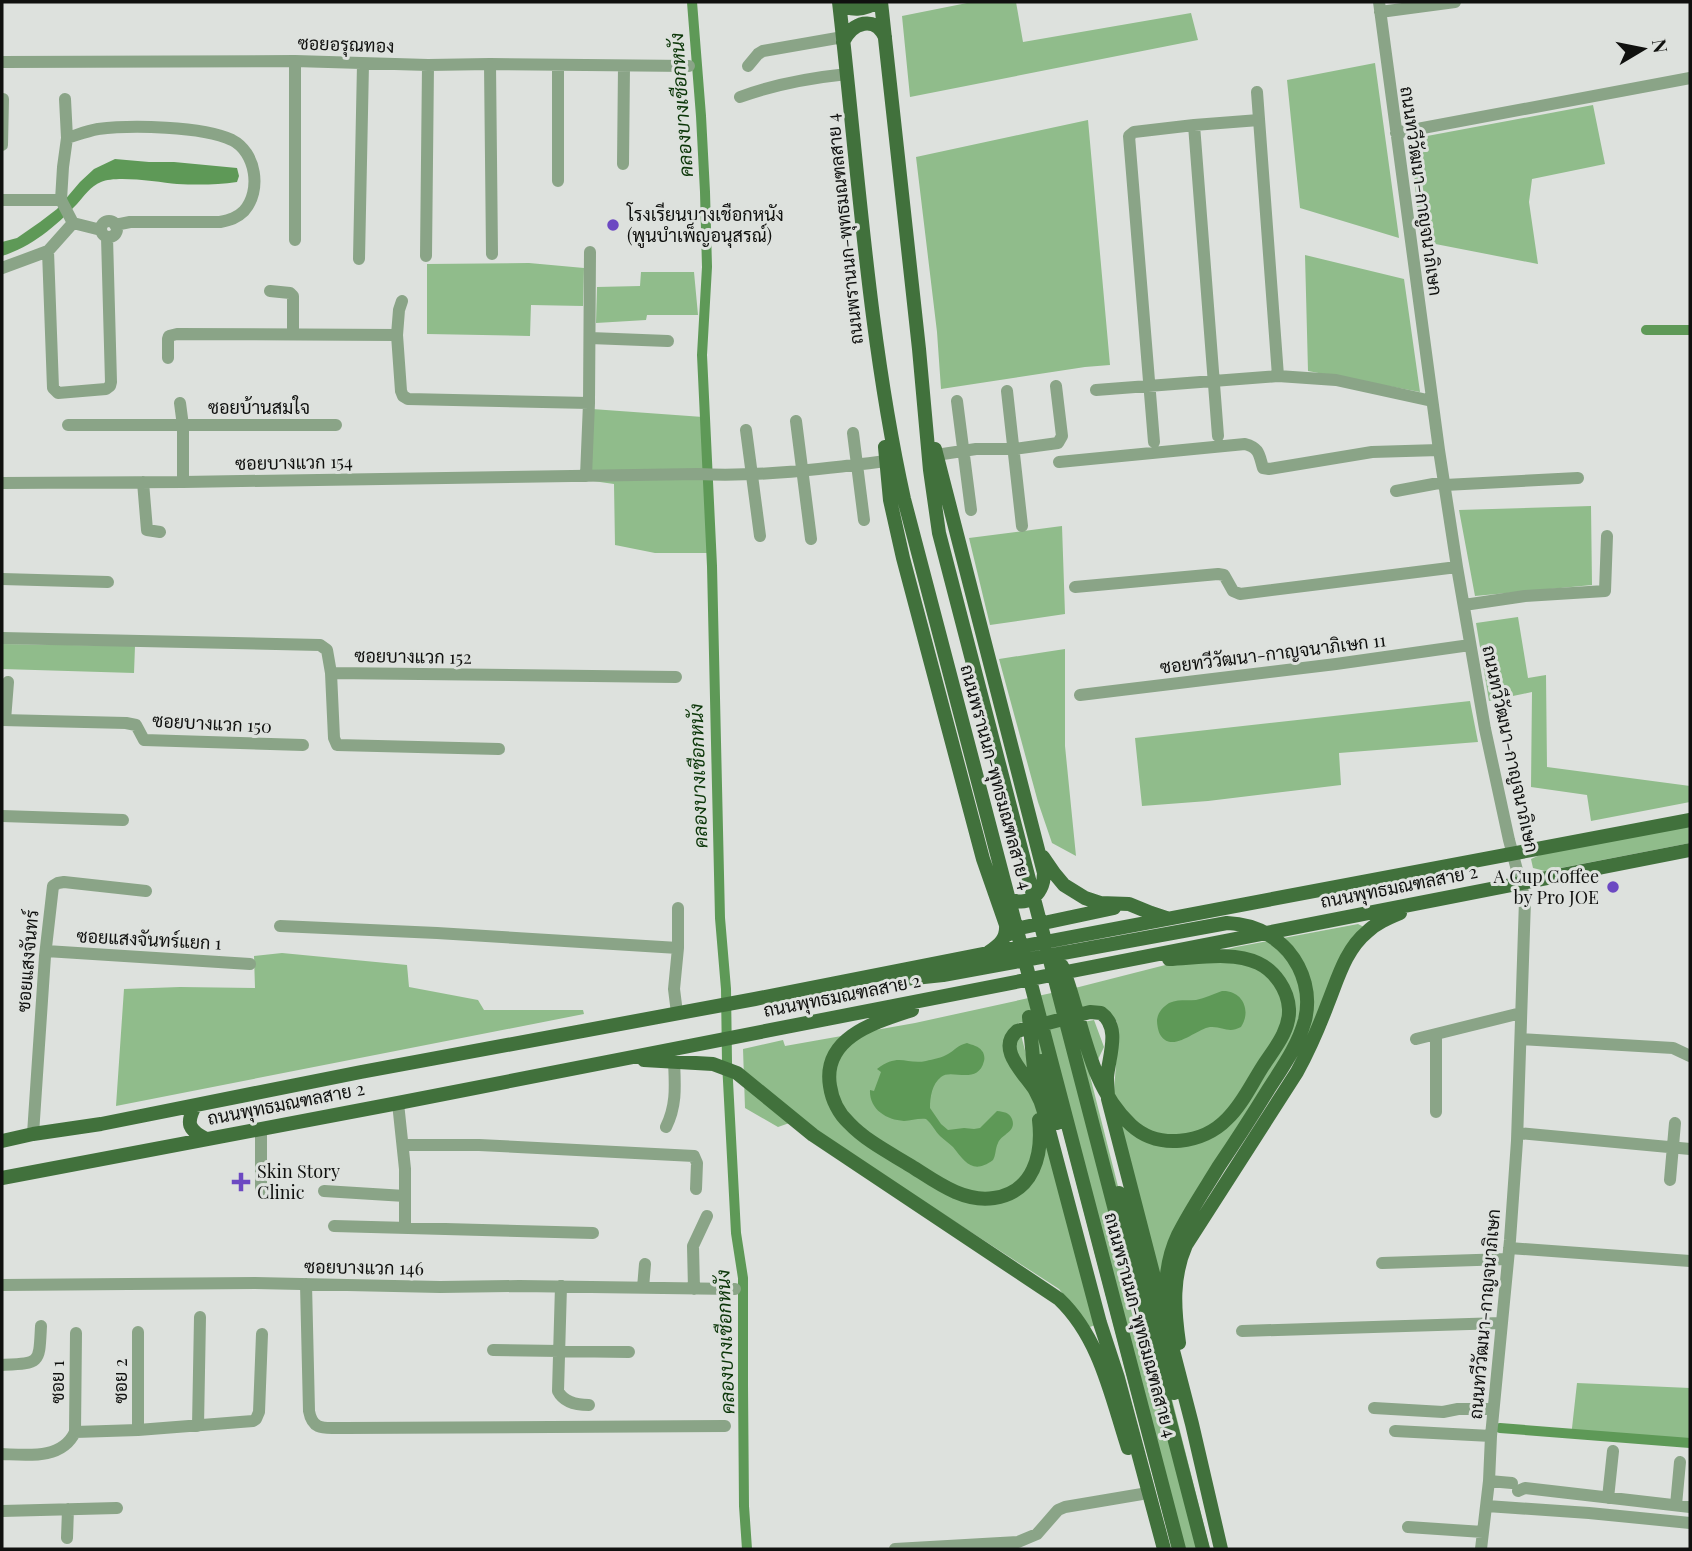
<svg xmlns="http://www.w3.org/2000/svg" width="1692" height="1551" font-family="'Playfair Display',Sarabun,serif">
  <style>
    .green { fill: #90bc8b }
    .water { fill: #5e9957 }
    .lines { fill: none; stroke-linecap: round; stroke-linejoin: round }
    .canal { stroke: #5e9957; stroke-width: 10 }
    .minor { stroke: #8aa487; stroke-width: 12 }
    .major { stroke: #41713c; stroke-width: 14 }
    .poi-dot { fill: #6c49c2; stroke: #dde1dd; stroke-width: 2.5 }
    .labels { text-anchor: middle; stroke-width: 6; stroke-linejoin: round; paint-order: stroke }
    .street-label { font-size: 18px; fill: #10110f; stroke: #dde1dd }
    .poi-label { font-size: 18px; fill: #10110f; stroke: #dde1dd; text-anchor: start }
    .water-label { font-size: 19px; font-style: italic; fill: #0b3608; stroke: #dde1dd }
  </style>
  <rect width="100%" height="100%" fill="#dde1dd"/>
  <!-- green -->
  <path class="green" d="M972,2h44l7,40 168,-29 7,27 -288,57 -8,-81z
    M1375,63l24,175 -99,-30 -13,-128z
    M1593,105l12,59 -73,15 -3,23 9,62 -118,-23 -9,-102z
    M1088,120l22,245 -25,2 -144,22 -4,-57 -21,-175z
    M1305,255l99,24 16,113 -112,-21z
    M529,263l55,5 -1,38 -52,-1 -1,31 -103,-2v-70z
    M641,272h53l4,43h-51l-1,5 -50,3 1,-36 43,-1z
    M592,409l111,8 13,136h-61l-40,-8 -1,-61 -28,-4z
    M1591,506l1,79 -117,11 -16,-86z
    M1062,526l3,88 -75,11 -21,-87z
    M1518,617l10,61 18,-3 1,92 143,19v16l-99,19 -4,-26 -56,-8 1,-95 -43,9 -13,-78z
    M2,644l133,2 -1,27 -132,-4z
    M1065,649v97l11,110 -24,-13 -14,-41 -39,-143z
    M1470,701l8,41 -139,11 2,32 -133,16 -66,5 -7,-68z
    M1690,825v18l-145,28 -12,-3 -2,-9 11,-5z
    M1358,924l6,3 -59,115 -87,118 -57,127 -48,-180 5,-73 -1,-12 -9,-10 -90,11 77,302 -5,2 -31,-38 -261,-169 -20,7 -33,-19 -2,-59 40,-9 2,6 130,-23 164,-36 157,-40z
    M282,953l125,12 2,22 69,13 6,10h99l1,4 -468,92 8,-117 56,-2 75,1 -1,-32z
    M1094,1020l10,27 -14,29 120,473h-38l-121,-463 -27,-53z
    M1577,1383l113,5v58l-119,-9z"/>
  <!-- water -->
  <path class="water" d="M115,159l34,3h25l63,6 2,8 -2,6c-20,3 -40,3 -60,2 -19,-2 -60,-9 -76,-2 -10,4 -17,14 -24,22 -21,22 -46,43 -75,52v-14l15,-4 23,-16 17,-13 23,-27 14,-13z
    M1222,991c20,-1 30,19 19,36 -13,7 -18,-1 -31,0 -14,2 -37,26 -49,9 -3,-4 -4,-12 -4,-16 1,-8 6,-13 12,-17 9,-4 18,-2 27,-3 9,-2 17,-6 26,-9z
    M967,1043c5,2 12,3 15,8 2,2 3,7 2,10 -6,25 -33,7 -43,16 -9,7 -11,20 -11,31l11,16 7,6 16,-2 10,1 6,-1 17,-17c7,1 12,1 15,8 5,13 -11,15 -14,24 -3,6 -2,12 -5,17 -20,15 -28,2 -40,-13 -4,-4 -9,-7 -13,-11 -5,-5 -8,-12 -14,-17 -8,-1 -15,2 -22,2 -18,-1 -35,-12 -34,-31l4,1 7,-19 -4,-3c22,-17 29,-4 49,-8 7,-2 16,-3 22,-7 7,-4 10,-9 19,-11z"/>
  <g class="lines">
    <!-- canal -->
    <path class="canal" d="M692,2l9,114 4,76 2,75 -5,88 10,211 8,352 6,71 1,73 9,171 7,45v107l1,121 3,43
      M1646,330h44
      M1500,1428l190,15"/>
    <!-- minor -->
    <path class="minor" d="M1379,2l60,448 18,117 28,162 24,111 16,60 -8,241 -7,99 -19,196 -2,45 -8,68
      M1380,12l75,-10
      M2,62l293,-1 133,4 62,-1 199,2
      M490,64l2,190
      M558,66v115
      M748,66l10,-12 5,-3 80,-14
      M1257,92l21,284
      M740,97c35,-13 69,-19 107,-23
      M65,99l2,39
      M1194,125l24,311
      M1396,133l294,-55
      M2,145l1,-46
      M623,164l1,-98
      M2,200h59l12,23 -25,28 -46,17
      M61,200l2,-33 4,-29c10,-3 20,-7 31,-9 33,-4 104,-3 134,11 24,12 30,51 12,71 -7,7 -14,9 -24,11h-90l-15,3
      M101 229a8 8 0 1 1 16 0a8 8 0 1 1-16 0Z
      M73,223l28,7
      M295,240v-179
      M48,251l5,137 5,5 48,-4 4,-3 1,-4 -4,-145
      M426,256l2,-191
      M359,259l4,-195
      M270,291l20,2 3,3v38
      M402,301l-3,9 -2,25 4,56 2,5 5,3 181,4
      M590,338l78,3
      M168,358v-19l1,-3 8,-2 220,1
      M1096,390l182,-14 58,4 96,21
      M1007,391l15,135
      M957,401l14,109
      M180,403l3,23v56
      M796,421l15,118
      M68,425h268
      M746,430l14,106
      M853,433l11,87
      M1154,442l-25,-306 5,-4 60,-7 65,-5
      M936,455l40,-6h38l44,-6 4,-7 -6,-50
      M1059,462l186,-18c15,4 14,11 18,24l6,1 103,-17 67,-2
      M586,476l3,-73 1,-151
      M143,482l4,48 13,2
      M2,483l181,-1 515,-8c63,3 125,-5 188,-13
      M1445,485l133,-7
      M1396,491l48,-9
      M2,579l106,3
      M1075,587l143,-13 6,1 9,16 7,3 217,-27
      M1464,605l61,-9 80,-5 2,-55
      M2,638l318,7 7,5 4,23 345,4
      M331,673l3,65 3,7 162,4
      M1080,695l256,-31 134,-19
      M2,720l124,3 10,2 8,15 159,5
      M5,720l3,-38
      M2,816l121,4
      M280,926l157,7 241,15
      M46,951l204,13
      M677,1013l-3,-24 4,-41v-40
      M1436,1034v78
      M1416,1039l105,-26
      M1521,1039l152,9 17,8
      M398,1103l7,66v59
      M666,1127c11,-22 9,-42 8,-66
      M261,1129v61
      M1518,1133l172,16
      M33,1134l12,-178 8,-70 5,-3 6,-1 82,9
      M403,1145h76l215,11 3,7 -1,26
      M1670,1180l5,-57
      M324,1191l81,5
      M334,1226l259,7
      M1509,1248l181,13
      M1382,1263l126,-4
      M306,1284l3,127c4,22 18,16 36,17l380,-2
      M2,1285l253,-2 185,4 79,-1 216,3
      M561,1286l-3,105c6,12 19,14 31,14
      M643,1288l2,-24
      M694,1289l-1,-43 14,-30
      M1242,1331l259,-8
      M493,1350l136,2
      M2,1365c39,-2 37,-1 39,-39
      M1374,1408l69,4 15,-3h35
      M198,1426l2,-109
      M138,1430v-98
      M1395,1431l96,5
      M75,1432l63,-2 115,-9 3,-2 3,-7 3,-78
      M75,1432l1,-99
      M2,1454c25,1 60,6 73,-22
      M1489,1481l23,2
      M1518,1491l7,-3 165,19
      M1608,1498l5,-47
      M1676,1505l4,-43
      M1487,1506l102,7 101,10
      M2,1511l115,-3
      M1408,1527l75,5
      M67,1538l1,-29
      M895,1549l123,-7 19,-8 21,-24 7,-3 77,-13"/>
    <!-- major -->
    <path class="major" d="M839,2c19,165 29,333 65,497l275,1050
      M839,2c11,10 26,8 38,0
      M881,2l38,347 11,121 9,63 264,1016
      M843,42c9,-20 32,-27 42,-5
      M885,447l5,53 13,58 80,301 23,66c1,14 -7,20 -17,27
      M935,449l109,424c0,24 -20,37 -40,22
      M1043,857l11,16 10,12 21,13 15,5 29,1 22,9 15,5
      M1009,934l11,-6 94,-20
      M1062,966c21,53 25,118 69,159 27,25 72,19 96,-6 15,-14 25,-36 36,-53 11,-17 27,-35 26,-57 -1,-19 -14,-38 -31,-46 -25,-12 -62,-5 -89,-4
      M886,981l57,-6 284,-52c24,1 44,9 61,28 16,19 23,44 17,69 -7,26 -23,48 -37,70 -16,26 -32,51 -49,76 -14,23 -29,45 -41,69 -10,21 -13,44 -12,67
      M912,1010c-36,12 -90,27 -82,76 2,14 9,28 19,37 17,18 41,30 62,43 24,15 52,37 83,32 40,-6 49,-44 45,-78
      M1029,1017l7,72
      M644,1060l69,4 24,9 76,62 246,164c41,39 52,97 69,149
      M1041,1061l16,62
      M195,1106c-9,17 -7,24 11,33
      M2,1141l31,-7 68,-10 260,-52 394,-73 269,-53 666,-126
      M2,1178l396,-75 1292,-253
      M1119,1193l15,47 40,153
      M1179,1343c-5,-35 -7,-66 7,-98l111,-173c12,-22 22,-45 31,-69 10,-25 18,-54 39,-71 9,-9 21,-14 33,-19
      M1164,1549l-46,-171 -18,-55 -56,-211c-2,-8 -5,-15 -9,-22 -10,-16 -39,-41 -18,-59l73,-19 11,1c20,14 8,43 6,64 0,7 1,15 1,22l84,325 29,125"/>
  </g>
  <!-- markers -->
  <g class="poi-dot">
    <circle cx="613" cy="225" r="7"/>
    <circle cx="1613" cy="887" r="7"/>
    <path d="M237.5 1171.5h7v7h7v7h-7v7h-7v-7h-7v-7h7z"/>
  </g>
  <g class="labels">
    <!-- street labels -->
    <g class="street-label">
      <text transform="translate(346 45) rotate(2)" y="6">ซอยอรุณทอง</text>
      <text transform="translate(1421 191) rotate(82)" y="6">ถนนทวีวัฒนา-กาญจนาภิเษก</text>
      <text transform="translate(845 229) rotate(-96)" y="6">ถนนพรานนก-พุทธมณฑลสาย 4</text>
      <text x="259" y="414">ซอยบ้านสมใจ</text>
      <text transform="translate(294 463) rotate(-1)" y="6">ซอยบางแวก 154</text>
      <text transform="translate(1273 654) rotate(-7)" y="6">ซอยทวีวัฒนา-กาญจนาภิเษก 11</text>
      <text transform="translate(413 657) rotate(1)" y="6">ซอยบางแวก 152</text>
      <text transform="translate(212 724) rotate(3)" y="6">ซอยบางแวก 150</text>
      <text transform="translate(1510 749) rotate(78)" y="6">ถนนทวีวัฒนา-กาญจนาภิเษก</text>
      <text transform="translate(996 777) rotate(75)" y="6">ถนนพรานนก-พุทธมณฑลสาย 4</text>
      <text transform="translate(1399 887) rotate(-11)" y="6">ถนนพุทธมณฑลสาย 2</text>
      <text transform="translate(149 940) rotate(3)" y="6">ซอยแสงจันทร์แยก 1</text>
      <text transform="translate(28 961) rotate(-85)" y="6">ซอยแสงจันทร์</text>
      <text transform="translate(842 996) rotate(-11)" y="6">ถนนพุทธมณฑลสาย 2</text>
      <text transform="translate(286 1104) rotate(-11)" y="6">ถนนพุทธมณฑลสาย 2</text>
      <text transform="translate(364 1268) rotate(1)" y="6">ซอยบางแวก 146</text>
      <text transform="translate(1485 1314) rotate(-85)" y="6">ถนนทวีวัฒนา-กาญจนาภิเษก</text>
      <text transform="translate(1140 1325) rotate(75)" y="6">ถนนพรานนก-พุทธมณฑลสาย 4</text>
      <text transform="translate(121 1381) rotate(-90)" y="6">ซอย 2</text>
      <text transform="translate(58 1382) rotate(-90)" y="6">ซอย 1</text>
    </g>
    <!-- poi labels -->
    <g class="poi-label">
      <text x="627" y="221">โรงเรียนบางเชือกหนัง<tspan x="627" dy="21">(พูนบำเพ็ญอนุสรณ์)</tspan></text>
      <text x="1599" y="883" text-anchor="end">A Cup Coffee<tspan x="1599" dy="21">by Pro JOE</tspan></text>
      <text x="257" y="1178">Skin Story<tspan x="257" dy="21">Clinic</tspan></text>
    </g>
    <!-- water labels -->
    <g class="water-label">
      <text transform="translate(681 105) rotate(-94)" y="7">คลองบางเชือกหนัง</text>
      <text transform="translate(698 776) rotate(-92)" y="7">คลองบางเชือกหนัง</text>
      <text transform="translate(725 1342) rotate(-92)" y="7">คลองบางเชือกหนัง</text>
    </g>
  </g>
  <!-- border -->
  <rect width="1692" height="1551" fill="none" stroke="#10110f" stroke-width="7"/>
  <!-- north arrow -->
  <g transform="translate(1643 49) rotate(80)" stroke="#dde1dd" stroke-width="5" paint-order="stroke">
  <path d="M0-5L12 26L0 18L-12 26Z" fill="#10110f"/>
  <text y="-10" font-size="19" font-weight="bold" text-anchor="middle" fill="#10110f">N</text>
  </g>
</svg>
